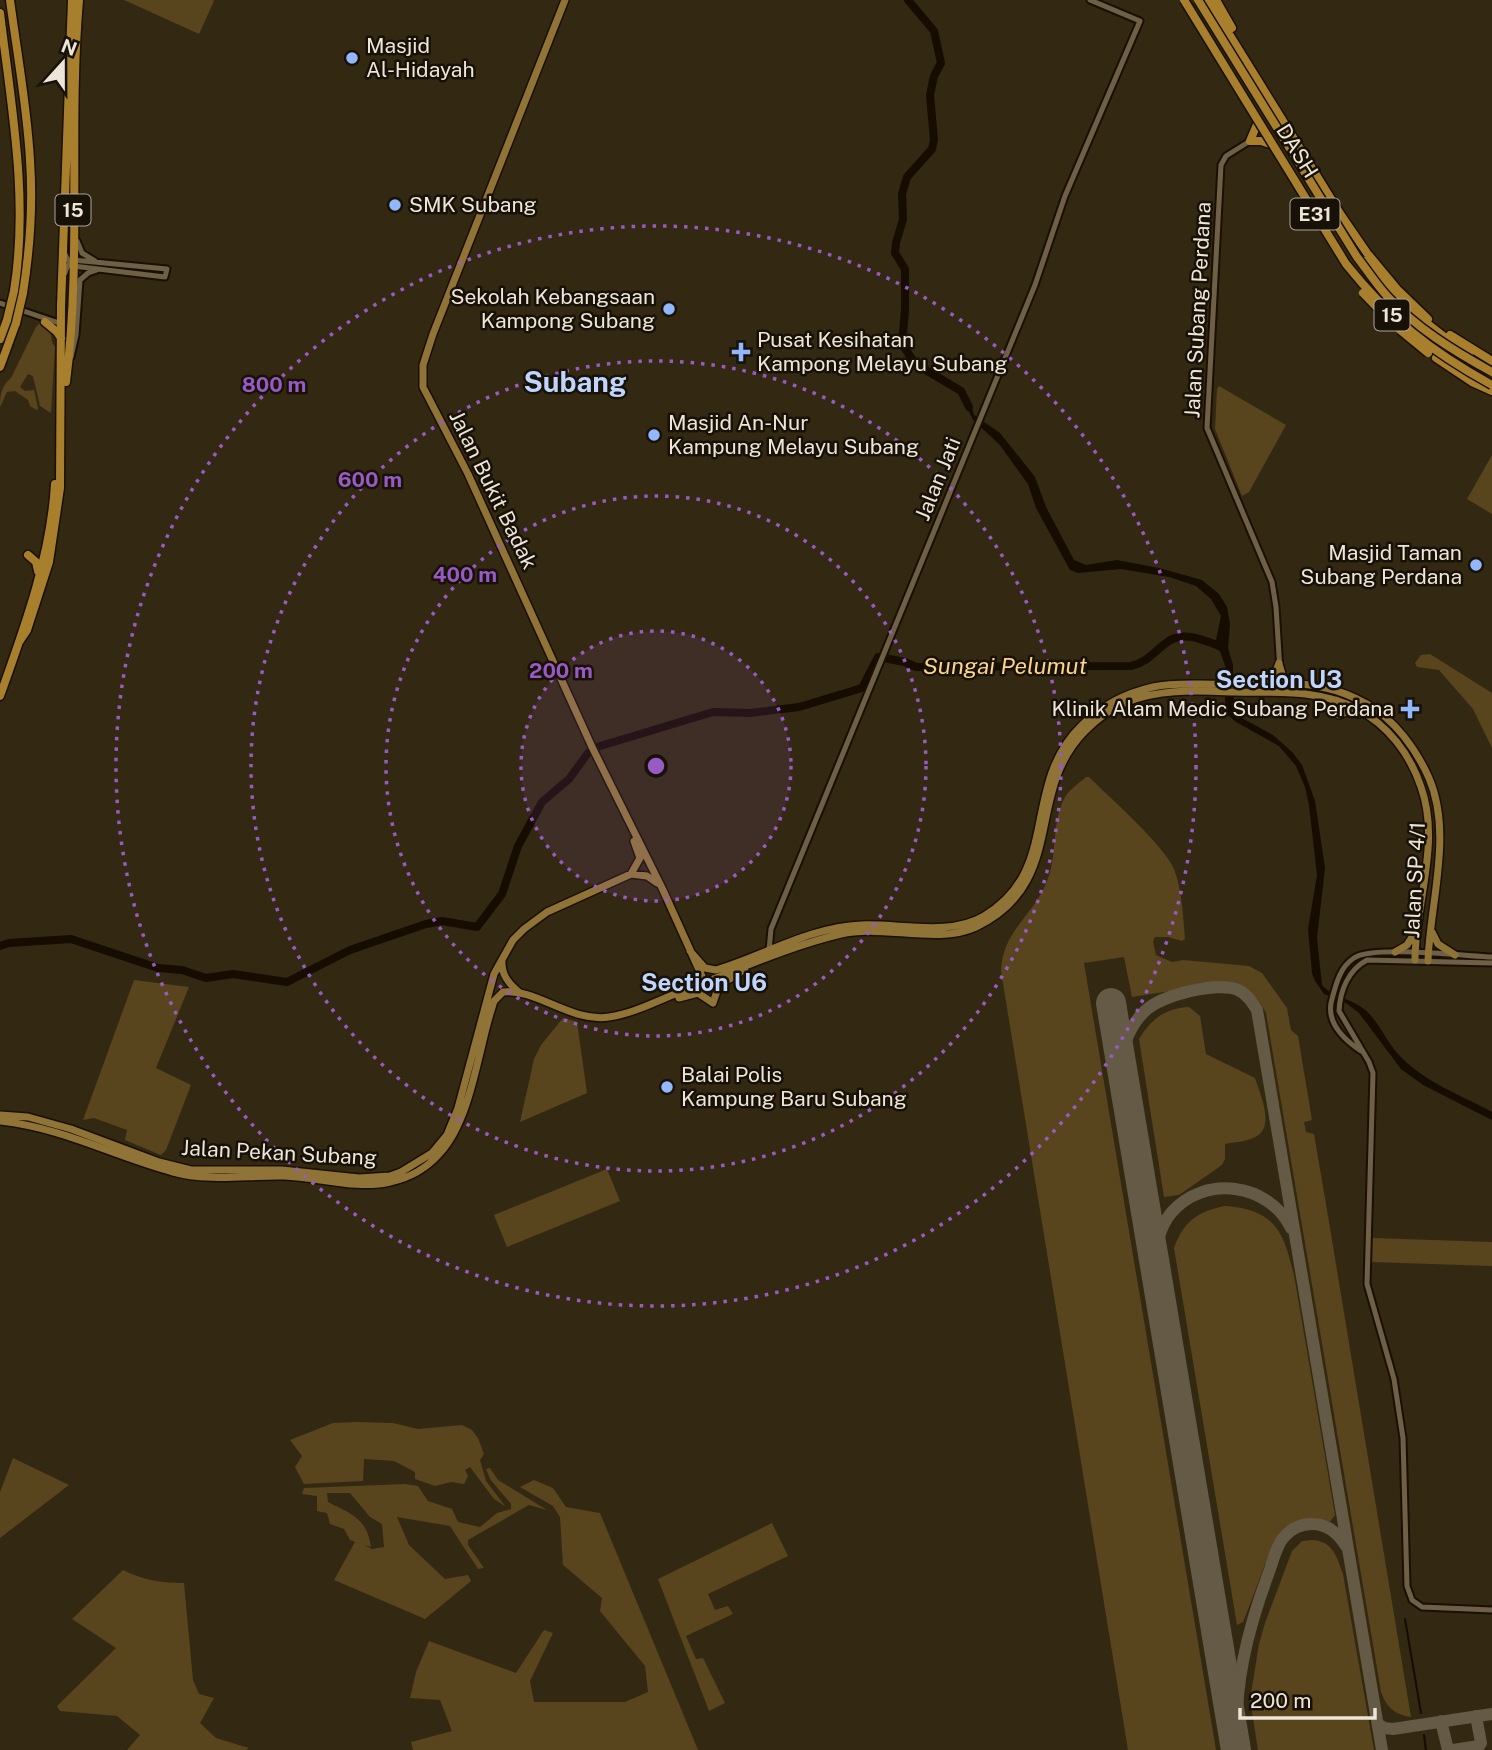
<svg xmlns="http://www.w3.org/2000/svg" width="1492" height="1750" font-family="'Public Sans',sans-serif">
  <style>
    .green { fill: #59451d; fill-rule: evenodd }
    .water { fill: #160c00 }
    .lines { fill: none; stroke-linecap: round; stroke-linejoin: round }
    .stream { stroke: #160c00; stroke-width: 2 }
    .river { stroke: #160c00; stroke-width: 8 }
    .taxiway { stroke: #645a45; stroke-width: 12 }
    .runway { stroke: #645a45; stroke-width: 30 }
    .minor-casing { stroke: #1b1000; stroke-width: 9 }
    .major-casing { stroke: #1b1000; stroke-width: 10 }
    .highway-casing { stroke: #1b1000; stroke-width: 11 }
    .minor { stroke: #6d6047; stroke-width: 5 }
    .major { stroke: #907337; stroke-width: 7 }
    .highway { stroke: #a8802d; stroke-width: 8 }
    .highway-bridge-casing { stroke: #1b1000; stroke-width: 11; stroke-linecap: butt }
    .highway-bridge { stroke: #a8802d; stroke-width: 8 }
    .ring { fill: none; stroke: #985ac5; stroke-width: 3.5; stroke-dasharray: 3.5 7 }
    .poi-dot { fill: #92b7fd; stroke: #171108; stroke-width: 2.5 }
    .labels { text-anchor: middle; stroke-width: 5; stroke-linejoin: round; paint-order: stroke }
    .shield { fill: #171108; stroke: #ada599; stroke-width: 2 }
    .shield-label { font-size: 19px; font-weight: bold; fill: #ede5d7 }
    .poi-label { font-size: 21px; fill: #ede5d7; stroke: #171108; text-anchor: start }
    .street-label { font-size: 21px; fill: #ede5d7; stroke: #171108 }
    .water-label { font-size: 23px; font-style: italic; fill: #fdd486; stroke: #171108 }
    .quarter-label { font-size: 24px; font-weight: bold; fill: #bfd5fd; stroke: #171108 }
    .district-label { font-size: 28px; font-weight: bold; fill: #bfd5fd; stroke: #171108 }
    .centre { fill: #985ac5; stroke: #171108; stroke-width: 3.5 }
    .ring-label { font-size: 21px; text-anchor: middle; font-weight: bold; fill: #985ac5; stroke: #171108; stroke-width: 5; stroke-linejoin: round; paint-order: stroke }
  </style>
  <rect width="100%" height="100%" fill="#332811"/>
  <!-- green -->
  <path class="green" d="M124,0h89l1,1 -15,33z
    M40,323l10,5 2,14 3,5 -4,66 -11,-7 -7,-30 -5,-2 -8,13 5,4 9,-1 4,18 -1,2 -7,-4 -2,-6 -13,-9 -8,1 -7,15c0,-13 1,-20 11,-29l25,-51z
    M1219,386l67,39 -37,67 -7,4 -27,-67 2,-40z
    M1492,455v59l-25,-15z
    M1430,654l62,39v55l-19,-39 -34,-39 -22,-3 -2,-4 6,-8z
    M1086,777h3c21,21 74,67 85,92 8,21 9,47 11,70l-3,2 -14,-4h-13l-2,5 3,13 16,7 11,-2 66,6 13,7 25,35 4,22 7,6 14,84 -8,2 2,10 8,2 12,70 85,513c-16,-2 -25,-10 -30,-25l-115,-679c-9,-18 -19,-25 -38,-31l-96,15 -8,-40 -40,6 132,787h-88l-127,-779c1,-38 29,-53 44,-85 13,-26 6,-59 18,-85 4,-10 15,-17 23,-24z
    M134,980l55,7 -33,81 35,17 -25,65 -5,5 -36,-15 2,-10 -33,-12 -11,2z
    M1189,1007l11,9 6,38 49,24c5,17 22,51 -2,60 -8,4 -19,4 -28,6v15l-3,6 -43,30 -15,2 -25,-158c12,-20 27,-31 50,-32z
    M563,1018l14,4 10,71 -67,29 14,-63 7,-14z
    M607,1169l13,32 -113,46 -13,-32z
    M1225,1206c50,4 58,24 69,69l41,240 -5,7c-45,-11 -56,17 -69,53 -6,16 -12,32 -18,47l-6,3 -63,-377c9,-26 24,-37 51,-42z
    M1372,1238l120,4v24l-121,-4z
    M356,1422l37,1 25,6 44,-4 10,5 6,8 6,16 -4,6 6,21 19,25 -11,-7 -24,-32 -5,3 3,6 -4,8 -13,-2 -16,4 -20,-7v-7l-21,-11 -30,-2 -1,22 -59,3 -9,-17 7,-11 -12,-16 43,-17z
    M13,1458l56,27 -69,53v-46z
    M490,1468l8,12 49,30 -18,-5 -61,35v5l16,23 -6,1 -28,-43 -53,-9 12,28 36,34 23,-4 3,6 -46,38 -91,-39 21,-38 -5,-2 -6,-11 -14,-5 -3,-11 -10,-2v-15l-15,-2 2,-6 101,-4 13,2 10,15 24,8 6,13 22,5 17,-14 14,-4v-5l-21,-25 -4,-10zM350,1493l20,24 12,7 2,23 -12,2 -8,-4 7,2c-4,-29 -20,-33 -43,-45l-1,-9z
    M534,1480l19,8 13,19 34,6 98,237h-285l-2,-8 41,-11 -12,-31 -30,-2 6,-26 13,-31 87,32 28,-43 9,3 -23,48 4,21h91l23,-10 -3,-26 -45,-55 2,-13 -39,-33 -3,-48 -7,-11 -33,-19z
    M772,1523l16,33 -80,38 7,16 13,-4 5,8 -47,22 10,23 7,-1 22,45 -16,8 -51,-132z
    M1312,1540c21,1 25,17 31,34l31,176h-116l-8,-50 9,-56 6,-21 27,-72 10,-10z
    M123,1570c20,10 38,13 61,13l9,97 6,14 15,4 -14,25 16,15 33,10 -3,2h-119l13,-15 -23,-19 -57,-5 -3,-5 59,-58 -44,-29z"/>
  <!-- water -->
  <path class="water" d="M969,398l5,17 26,18 35,44 11,30 28,53 12,5 31,-5 42,8 43,12 17,14 8,13 3,17 -2,24 5,17v29l4,18 3,5 33,18 20,18 9,12 13,36 10,67 -8,70 5,47c9,11 30,14 42,24 15,12 22,33 36,47 24,26 61,39 92,56v8l-69,-35 -22,-16 -42,-56 -13,-10 -22,-9 -9,-13 -3,-8 -4,-44 9,-54 -8,-70 -4,-18 -9,-21 -17,-20 -43,-24 -8,-7 -3,-15 2,-29 -11,-31 5,-24 -10,-17 -15,-13 -27,-9 -48,-8 -43,4 -8,-3 -34,-62 -8,-24 -29,-40 -26,-24 -10,-21z"/>
  <g class="lines">
    <!-- stream -->
    <path class="stream" d="M1405,1619l16,94
      M1424,1735l2,15"/>
    <!-- river -->
    <path class="river" d="M908,0l26,31 7,32 -7,13 -4,19 4,45 -2,9 -25,28 -5,17 1,25 -7,24 -1,10 10,16v41l-3,34 10,15 12,10 37,22 8,16
      M0,946l9,-3 62,-4 87,29 24,2 24,8 27,-4 54,8 63,-32 76,-26 16,-3 35,6 25,-33 16,-48 24,-44 27,-23 19,-26 9,-6 116,-35 37,1 49,-6 63,-19 16,-31 27,5 11,5 215,-1c28,-6 32,-37 65,-28 10,3 18,5 27,10"/>
    <!-- taxiway -->
    <path class="taxiway" d="M1121,1065c2,-21 8,-39 24,-54 16,-16 73,-30 93,-21 9,4 14,12 19,20l125,740
      M1154,1259c3,-17 6,-32 17,-46 33,-39 98,-30 120,15
      M1441,1721l7,29
      M1378,1724l6,4 9,1 99,-15
      M1238,1750c-6,-61 10,-122 31,-178 4,-11 7,-26 15,-35 7,-8 17,-13 28,-13 16,0 26,9 34,22
      M1453,1750l26,-4 2,-3 -5,-27"/>
    <!-- runway -->
    <path class="runway" d="M1111,1003l125,747"/>
    <!-- minor casing -->
    <g class="minor-casing">
      <path id="minor" d="M1250,141l-24,15 -5,9 -14,263 65,154 4,25 5,79
        M77,241l5,12 13,8
        M64,252c2,5 5,10 9,14l92,11 2,-8 -94,-9c-4,4 -7,8 -8,13
        M0,303l62,21
        M71,357l5,-22 4,-55 8,-7 9,-3
        M769,950l2,-21 264,-644 30,-89 75,-175 -50,-21
        M1492,963l-125,-3c-19,10 -27,31 -28,51l30,51 4,11 -6,211 27,95 9,59 4,148 5,14 10,7 70,3
        M1361,1051c-18,-12 -36,-29 -29,-52 4,-15 8,-32 22,-41 17,-13 112,-2 138,-1"/>
    </g>
    <!-- major casing -->
    <g class="major-casing">
      <path id="major" d="M565,0l-132,334 -10,31v22l45,87 124,273 71,143 42,93
        M1279,664l4,13 11,7
        M1261,682l14,-8 4,-11
        M1331,699l5,5 3,11 10,-4 10,3
        M631,874l9,-16 -6,-17
        M1432,932l6,12 17,11
        M690,951l15,17 11,2c47,-14 94,-43 145,-45 39,-2 87,12 123,-9 78,-46 36,-131 98,-191 19,-19 45,-32 71,-38 22,-5 48,-2 70,-3 33,0 71,-4 103,4 14,3 28,9 41,16 28,16 49,45 62,74 24,56 1,124 -1,183
        M1395,952l12,-7 7,-11
        M502,960c-1,15 7,24 18,33
        M679,998l19,-5 15,10 6,-18 18,-10 8,-7
        M0,1115l28,2 43,12 88,33 32,8h91l77,8 31,-2 11,-4 31,-19 15,-18 11,-27 36,-134 19,-34 11,-11 23,-17 84,-38 16,2 10,7
        M0,1121c64,7 113,35 173,51 36,10 75,3 111,4 34,1 73,14 106,6 19,-4 37,-14 50,-29 30,-33 37,-96 50,-139l4,-13 9,-9c33,-4 68,31 106,25 21,-3 42,-13 61,-21 57,-21 112,-48 171,-62 41,-10 96,11 135,-7 93,-45 47,-133 109,-196 11,-11 27,-23 42,-29 35,-14 73,-11 109,-10 41,1 84,-3 121,17 31,16 53,45 64,78 20,56 -6,116 -6,173"/>
    </g>
    <!-- highway casing -->
    <g class="highway-casing">
      <path id="highway" d="M10,0c7,53 17,106 20,160 3,44 0,89 -7,133
        M1208,0l133,215 26,38 30,36 31,30
        M1216,0l16,28
        M0,13c11,92 29,185 14,278
        M1258,122l-8,19h11l12,4
        M1364,261c30,38 66,66 105,94
        M45,322l12,10 4,6
        M1450,335l42,26
        M0,339l7,-19
        M1436,358l36,24 20,9
        M0,367l16,-44
        M66,382c16,-126 2,-255 13,-382
        M28,555l8,7 2,9
        M19,642l8,-12 22,-68 11,-74 1,-182 11,-306
        M0,696c24,-67 51,-140 55,-212"/>
    </g>
    <!-- minor -->
    <use href="#minor" class="minor"/>
    <!-- major -->
    <use href="#major" class="major"/>
    <!-- highway -->
    <use href="#highway" class="highway"/>
    <!-- highway-bridge casing -->
    <g class="highway-bridge-casing">
      <path id="highway-bridge" d="M1184,0l162,264c44,55 84,87 146,121
        M1198,0l159,257c10,13 19,27 30,39 29,32 67,55 105,76
        M1363,293l27,28
        M7,320l7,-29
        M16,323l7,-30
        M1400,330l28,23"/>
    </g>
    <!-- highway-bridge -->
    <use href="#highway-bridge" class="highway-bridge"/>
  </g>
  <!-- distance rings -->
  <circle cx="656" cy="766" r="135" fill="#985ac5" fill-opacity=".12"/>
  <g class="ring">
    <circle cx="656" cy="766" r="135"/>
    <circle cx="656" cy="766" r="270"/>
    <circle cx="656" cy="766" r="405"/>
    <circle cx="656" cy="766" r="540"/>
  </g>
  <!-- markers -->
  <g class="poi-dot">
    <circle cx="352" cy="58" r="7"/>
    <circle cx="395" cy="205" r="7"/>
    <circle cx="669" cy="309" r="7"/>
    <path d="M737.5 341.5h7v7h7v7h-7v7h-7v-7h-7v-7h7z"/>
    <circle cx="654" cy="435" r="7"/>
    <circle cx="1476" cy="565" r="7"/>
    <path d="M1406.5 698.5h7v7h7v7h-7v7h-7v-7h-7v-7h7z"/>
    <circle cx="667" cy="1087" r="7"/>
  </g>
  <g class="labels">
    <!-- shield labels -->
    <g class="shield">
      <rect x="55.5" y="194.5" width="35" height="31" rx="5"/>
      <rect x="1290.5" y="198.5" width="49" height="31" rx="5"/>
      <rect x="1374.5" y="299.5" width="35" height="31" rx="5"/>
    </g>
    <g class="shield-label">
      <text x="73" y="217">15</text>
      <text x="1315" y="221">E31</text>
      <text x="1392" y="322">15</text>
    </g>
    <!-- poi labels -->
    <g class="poi-label">
      <text x="366" y="53">Masjid<tspan x="366" dy="24">Al-Hidayah</tspan></text>
      <text x="409" y="212">SMK Subang</text>
      <text x="655" y="304" text-anchor="end">Sekolah Kebangsaan<tspan x="655" dy="24">Kampong Subang</tspan></text>
      <text x="757" y="347">Pusat Kesihatan<tspan x="757" dy="24">Kampong Melayu Subang</tspan></text>
      <text x="668" y="430">Masjid An-Nur<tspan x="668" dy="24">Kampung Melayu Subang</tspan></text>
      <text x="1462" y="560" text-anchor="end">Masjid Taman<tspan x="1462" dy="24">Subang Perdana</tspan></text>
      <text x="1394" y="716" text-anchor="end">Klinik Alam Medic Subang Perdana</text>
      <text x="681" y="1082">Balai Polis<tspan x="681" dy="24">Kampung Baru Subang</tspan></text>
    </g>
    <!-- street labels -->
    <g class="street-label">
      <text transform="translate(1297 151) rotate(58)" y="7">DASH</text>
      <text transform="translate(1198 310) rotate(-87)" y="7">Jalan Subang Perdana</text>
      <text transform="translate(938 479) rotate(-68)" y="7">Jalan Jati</text>
      <text transform="translate(493 490) rotate(64)" y="7">Jalan Bukit Badak</text>
      <text transform="translate(1415 880) rotate(-87)" y="7">Jalan SP 4/1</text>
      <text transform="translate(279 1153) rotate(3)" y="7">Jalan Pekan Subang</text>
    </g>
    <!-- water labels -->
    <g class="water-label">
      <text x="1005" y="674">Sungai Pelumut</text>
    </g>
    <!-- quarter labels -->
    <g class="quarter-label">
      <text x="1279" y="688">Section U3</text>
      <text x="704" y="991">Section U6</text>
    </g>
    <!-- district labels -->
    <g class="district-label">
      <text x="575" y="392">Subang</text>
    </g>
  </g>
  <circle cx="656" cy="766" r="10" class="centre"/>
  <g class="ring-label">
    <text x="274" y="392">800 m</text>
    <text x="370" y="487">600 m</text>
    <text x="465" y="582">400 m</text>
    <text x="561" y="678">200 m</text>
  </g>
  <!-- north arrow -->
  <g transform="translate(63 63) rotate(21)" stroke="#171108" stroke-width="5" paint-order="stroke">
  <path d="M0-5L12 26L0 18L-12 26Z" fill="#ede5d7"/>
  <text y="-10" font-size="19" font-weight="bold" text-anchor="middle" fill="#ede5d7">N</text>
  </g>
  <!-- scale -->
  <path d="M1240 1708v10h135v-10" fill="none" stroke="#ede5d7" stroke-width="3.5"/>
  <text x="1250" y="1708" font-size="21" fill="#ede5d7" stroke="#171108" stroke-width="5" paint-order="stroke">200 m</text>
</svg>
